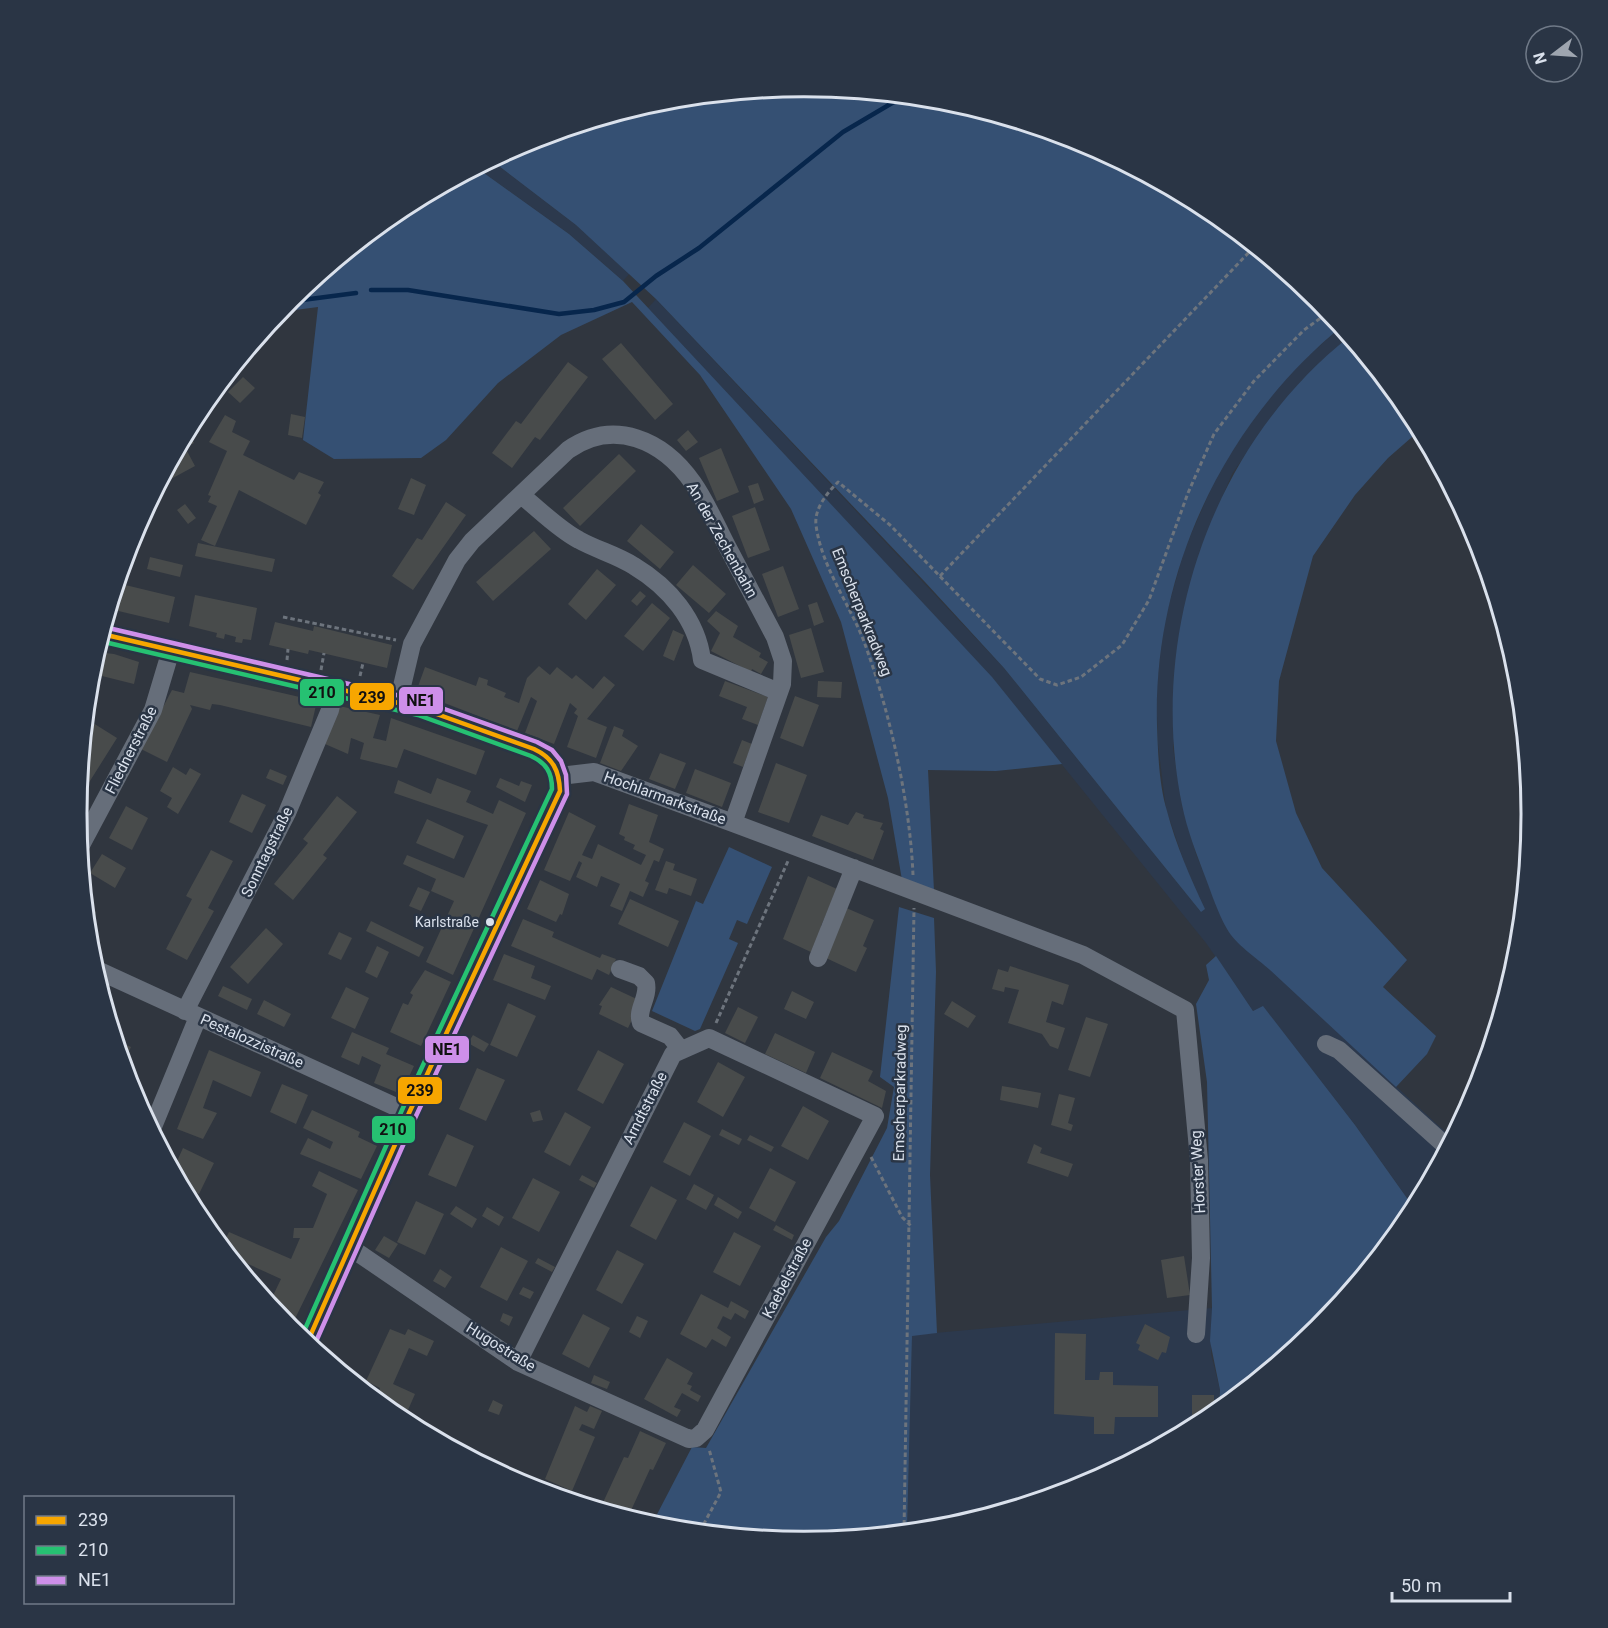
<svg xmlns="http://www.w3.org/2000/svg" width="1608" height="1628" font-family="Roboto,sans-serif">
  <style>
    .built { fill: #2c394d }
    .green { fill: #355073 }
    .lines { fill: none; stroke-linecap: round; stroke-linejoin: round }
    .stream { stroke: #07264c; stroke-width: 4.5 }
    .building { fill: #484b4b }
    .path { stroke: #6d747d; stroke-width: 3; stroke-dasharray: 4.5 3; stroke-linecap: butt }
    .minor { stroke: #666e7a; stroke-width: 18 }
    .bus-1-casing { stroke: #2a3545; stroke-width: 9 }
    .bus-2-casing { stroke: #2a3545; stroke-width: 9 }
    .bus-3-casing { stroke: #2a3545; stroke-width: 9 }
    .bus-1 { stroke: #f7a600; stroke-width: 4.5 }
    .bus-2 { stroke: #26c172; stroke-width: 4.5 }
    .bus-3 { stroke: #ce8fe9; stroke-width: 4.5 }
    .bus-dot { fill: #dae1ec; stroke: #2a3545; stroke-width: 2 }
    .labels { text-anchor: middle; stroke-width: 5; stroke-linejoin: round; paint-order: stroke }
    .bus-label { font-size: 14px; fill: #dae1ec; stroke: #2a3545; text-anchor: end }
    .street-label { font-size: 15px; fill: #dae1ec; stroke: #2a3545 }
    .rim { fill: none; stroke: #dae1ec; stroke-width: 3 }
    .line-badge { stroke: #2a3545; stroke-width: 2 }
    .pale-badge-label { font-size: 16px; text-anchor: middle; font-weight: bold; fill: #111 }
  </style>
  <rect width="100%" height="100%" fill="#30363f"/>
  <!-- built -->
  <path class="built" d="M491,160l85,65 54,48 -7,8 -54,-47 -92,-66z
    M656,299l348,369 197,244 -35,-103 -8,-65 -2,-54 9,-72 20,-70 35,-80 36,-53 37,-46 48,-42 8,10 -47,43 -36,45 -34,49 -33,79 -26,195 9,58 14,48 32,77 224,207 -38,70 -59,-83 -92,-118 -10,4 -47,-68 -214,-265 -344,-370z
    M1212,1308l-1,46 9,36 -1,20 -11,9 -126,67 -136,42 -39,3 5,-196z"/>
  <!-- green -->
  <path class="green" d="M804,87l142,14 137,41 125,67 111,91 22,27c-118,97 -188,246 -184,398 1,28 2,60 10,86 9,34 23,66 38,98l-4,3 -197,-244 -79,-86 -269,-283 -80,-74 -85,-65 35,-18 136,-42z
    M477,168l92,66 54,47 369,396 70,87 -66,7 -68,-1 6,121 -32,-11 -14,-82 -47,-176 -50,-113 -91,-134 -68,-73 -71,33 -63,48 -52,57 -25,18 -87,1 -31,-19 15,-133 -38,5 10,-13 110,-90z
    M1349,337l60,73 11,20 -32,28 -33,37 -42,61 -34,125 -3,60 20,72 26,55 85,92 -24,27 53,49 -9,18 -31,33c-42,-39 -84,-78 -126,-117 -13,-12 -35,-26 -43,-41 -9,-16 -15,-34 -21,-50 -9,-24 -19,-49 -24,-74 -35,-170 30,-360 167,-468z
    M729,847l43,20 -25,57 -10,-4 -8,19 9,4 -38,86 -5,2 -43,-20 44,-110 7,3z
    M899,907l35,11 2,54 -6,203 7,158 -25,3 -5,195 -103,10 -152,-17 40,-77 14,1 120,-211 13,-16 48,-93 7,-41 -14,-10z
    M1216,956l37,55 10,-5 92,119 59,83 -5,10 -91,111 -99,81 1,-20 -10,-49 2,-33 -5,-226 -11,-78 13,-24 -3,-15z"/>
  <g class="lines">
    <!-- stream -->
    <path class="stream" d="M371,290h37l151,24 35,-4 30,-8 32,-26 43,-28 144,-116 61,-36
      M287,302l69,-9"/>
  </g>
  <!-- building -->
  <path class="building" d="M621,343l52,61 -18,16 -53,-61z
    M568,362l20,15 -48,63 -5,-3 -23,31 -20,-15 24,-32 5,3z
    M243,377l12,11 -15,15 -12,-11z
    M291,414l14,3 -3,21 -14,-3z
    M225,415l11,6 -4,11 18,9 -7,14 51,25 5,-8 25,10 -6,11 3,2 -15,30 -67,-35 -24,56 -14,-6 16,-34 -9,-4 3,-6 -3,-1 19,-44 -18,-9z
    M190,427l5,10 -3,2 2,4 -11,6 -2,-5z
    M688,430l10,12 -12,9 -9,-11z
    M179,448l3,6 5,-3 8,15 -24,13 -5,-8z
    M721,448l18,44 -22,9 -18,-43z
    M619,454l17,17 -56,55 -17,-18z
    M411,478l15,7 -12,30 -16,-6z
    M758,483l6,17 -10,4 -6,-18z
    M151,499l-5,28 -9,-2z
    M446,502l20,13 -53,75 -21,-14 25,-38 5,2z
    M185,504l11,14 -8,6 -11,-14z
    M755,507l15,43 -22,8 -16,-42z
    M641,524l33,28 -14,17 -33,-28z
    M534,531l17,18 -58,52 -17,-19z
    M131,538l4,1 -6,27 -6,-1z
    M198,543l77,16 -3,13 -77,-16z
    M150,557l33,8 -3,12 -33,-8z
    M693,565l33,29 -17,19 -33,-28z
    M783,566l16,43 -21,8 -16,-43z
    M597,569l19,16 -30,35 -18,-16z
    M117,583l58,14 -6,26 -59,-14z
    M640,591l6,5 -9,10 -6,-5z
    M195,595l62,13 -6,32 -8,-1 -1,4 -7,-1 1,-5 -11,-3 -1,5 -8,-2 1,-4 -28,-7z
    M817,602l7,20 -10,4 -6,-21z
    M652,603l18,15 -27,33 -19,-15z
    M716,611l22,15 -5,11 28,16 -2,4 9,5 -7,12 -9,-5 -1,3 -40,-21 9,-18 -13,-12z
    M275,622l38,9 1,-5 78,19 -5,23 -78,-18 -1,4 -39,-9z
    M811,628l13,44 -23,6 -12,-43z
    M673,630l11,5 -10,26 -11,-5z
    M96,652l18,2 25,8 -5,22 -44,-11z
    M539,666l11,9 7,-8 15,12 4,-4 17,14 11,-13 11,9 -28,34 20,8 -11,31 -29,-11 11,-31 -4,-3 3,-4 -7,-6 -16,41 -29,-11 12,-32 -6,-4 -14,34 -101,-39 9,-25 51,19 3,-9 9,3 -1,5 19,8 -2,4 15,6 8,-25z
    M190,672l127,29 -6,26 -91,-22 -8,-1 -2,6 -20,-5 2,4 -25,53 -26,-13 31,-59 12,3z
    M725,681l43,16 -10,28 -16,-6 5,-12 -28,-11z
    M818,681l24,1 -1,16 -24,-1z
    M795,696l24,9 -16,42 -23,-9z
    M339,706l41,9 -7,23 13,3 5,-23 94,33 -9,24 -72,-26 -7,19 -37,-9 4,-16 -10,-4 -3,-1 -3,16 -23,-10z
    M93,723l24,15 -39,62 6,-63z
    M614,726l10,4 -2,6 16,10 -17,25 -21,-8z
    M742,740l10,4 -9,23 -10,-4z
    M660,753l26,10 -11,26 -26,-10z
    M776,763l31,12 -18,48 -31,-11z
    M173,767l13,8 4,-7 11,6 -23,40 -11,-7 5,-9 -12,-7z
    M270,769l17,7 -4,9 -17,-7z
    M695,769l36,14 -9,24 -36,-14z
    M437,778l34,13 -5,11 27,12 6,-14 27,13 -73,162 -27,-13 28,-61 -23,-10 5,-12 -33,-15 4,-9 57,23 24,-53 -94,-32 4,-13 33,14z
    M500,778l19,8 2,-5 11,4 -7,17 -29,-15z
    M242,794l24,11 -14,28 -23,-11z
    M337,796l20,16 -34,43 4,3 -34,42 -19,-16 34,-41 -5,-4z
    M629,804l29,11 -9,27 15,7 -5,13 -5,-2 -9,21 4,2 -6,14 -13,-6 -8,20 -12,-5 10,-22 -19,-8 -4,11 -21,-10 6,-14 -3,-2 -9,20 -26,-11 25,-58 27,14 -14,29 10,4 6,-15 43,21 5,-10 -13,-6 2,-4 -11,-5 1,-3 -6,-3z
    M126,806l22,12 -16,32 -23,-12z
    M856,812l8,3 -1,3 20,5 -3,6 4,2 -11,29 -61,-24 9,-21 27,10z
    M427,819l37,17 -10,23 -38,-16z
    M211,850l22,11 -25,47 6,3 -27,49 -21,-11 26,-50 -6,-3z
    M102,854l24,14 -11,20 -25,-15z
    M666,861l9,3 -2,6 24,9 -6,17 -22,-8 -2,6 -12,-4z
    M808,876l29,13 -16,37 3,2 -11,25 -30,-14z
    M540,880l29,14 -7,21 -2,-1 -4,8 -29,-13z
    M418,887l12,5 -9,19 -12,-5z
    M630,899l49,22 -11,26 -50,-23z
    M86,906l10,6 -8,16z
    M844,907l30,13 -11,26 4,2 -11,24 -30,-14z
    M523,919l31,13 -2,5 48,21 2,-4 14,5 -7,16 -12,-6 -5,11 -81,-34z
    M371,921l53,26 -5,10 -53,-26z
    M266,928l17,16 -35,40 -18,-17z
    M339,932l13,6 -11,22 -13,-6z
    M377,946l12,6 -12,26 -12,-6z
    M504,954l31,12 -4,12 20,8 -6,14 -52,-20z
    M1010,966l59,19 -6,20 -11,-4 -6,21 19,6 -7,21 -8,-3 -8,-12 -34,-11 11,-33 -14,-3 -1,5 -12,-3 6,-20 10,3z
    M425,970l26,12 -30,64 -31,-14 13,-29 5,2 5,-10 -3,-2z
    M223,986l29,13 -5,11 -29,-14z
    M346,987l23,11 -14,31 -24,-11z
    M611,987l30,14 -13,27 -29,-14 3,-8 -3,-1z
    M792,991l22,11 -8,17 -22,-10z
    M264,1000l27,14 -7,13 -27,-13z
    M952,1001l24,15 -8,12 -24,-14z
    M508,1003l28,13 -19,41 -27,-12z
    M738,1007l20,10 -13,26 -20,-10z
    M1086,1017l22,7 -18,53 -22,-7z
    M352,1032l37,16 -3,6 28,12 -13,28 -27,-11 7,-18 -19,-9 -3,9 -18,-8z
    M775,1033l40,19 -9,21 -41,-19z
    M473,1035l16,9 -5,8 -16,-9z
    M116,1040l15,7 -8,17 -3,-11z
    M209,1050l52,22 -10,25 -38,-17 -10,28 14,5 -14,26 -26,-10z
    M598,1050l26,14 -21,40 -26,-14z
    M832,1052l41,19 -5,10 18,10 -4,17 -62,-30z
    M718,1062l27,15 -22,40 -26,-15z
    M477,1068l28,12 -19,41 -27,-12z
    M282,1084l26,11 -12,29 -26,-12z
    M1002,1086l39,7 -3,15 -38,-8z
    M1059,1094l16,4 -7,25 5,2 -2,6 -20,-6z
    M803,1106l26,15 -21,39 -27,-14z
    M312,1110l48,22 -2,5 19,9 -16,33 -61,-25 8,-16 22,11 3,-7 -30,-14z
    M540,1110l3,10 -10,2 -3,-9z
    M565,1112l26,15 -21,39 -26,-14z
    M684,1122l27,14 -21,40 -27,-14z
    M722,1129l20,10 -3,6 -20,-10z
    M447,1134l27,12 -18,41 -28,-12z
    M750,1135l24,12 -3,5 -24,-12z
    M1034,1144l8,4 -2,5 33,11 -5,13 -41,-14z
    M183,1148l31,15 -15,31 -17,-7 -9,-17z
    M770,1168l26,14 -21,40 -26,-14z
    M319,1171l39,19 -68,139 -21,-25 12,-25 -46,-21 -1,3 -12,-15 7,-14 62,27 9,-21h-7l1,-10h19l14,-34 -15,-8z
    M582,1175l15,8 -3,5 -15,-8z
    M533,1178l27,14 -21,40 -27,-14z
    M694,1184l20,11 -8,15 -20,-11z
    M651,1186l26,14 -21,40 -26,-14z
    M718,1197l24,15 -4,7 -24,-14z
    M416,1201l28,13 -19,41 -28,-13z
    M456,1206l21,13 -5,9 -22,-14z
    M487,1207l17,10 -5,9 -17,-10z
    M776,1225l18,10 -2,5 -19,-10z
    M734,1232l27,14 -21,40 -27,-14z
    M384,1236l14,8 -9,14 -14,-8z
    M501,1247l27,14 -21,40 -27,-14z
    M617,1250l27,14 -22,40 -26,-14z
    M1184,1256l6,39 -23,3 -6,-38z
    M538,1258l17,9 -3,5 -17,-9z
    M440,1269l12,8 -7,11 -12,-7z
    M523,1287l11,5 -4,7 -11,-5z
    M701,1294l27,14 3,-7 18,10 -4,8 -10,-6 -4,7 -8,-4 -6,12 14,9 -5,10 -14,-8 -6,9 -26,-14z
    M503,1313l10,4 -4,9 -9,-5z
    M583,1314l27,14 -21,40 -27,-14z
    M637,1316l11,5 -8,17 -11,-6z
    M1145,1324l25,13 -4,16 -4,-1 -4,8 -20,-10 2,-5 -4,-2z
    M390,1329l15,6 3,-6 26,12 -7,15 -18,-8 -16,36 22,10 -7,16 -31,-14 3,-8 -14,-7z
    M1055,1333l31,1 -1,46h14l1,-8h13v13l45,1v31h-43l-1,17h-20v-17l-40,-3z
    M667,1358l26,15 -6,11 5,2 -2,4 11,6 -3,6 -16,-9 -8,14 7,3 -4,7 -33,-18z
    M594,1375l16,7 -3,7 -16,-6z
    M1192,1395h22v19l-22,14z
    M493,1400l10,5 -4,10 -11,-4z
    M575,1406l12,6 3,-6 12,5 -8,18 -12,-5 -3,6 16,7 -23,54 -27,-12z
    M640,1431l26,12 -13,27 -3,-1 -22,48 -28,-8 24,-52 4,1z"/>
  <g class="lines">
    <!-- path -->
    <path class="path" d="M940,576l314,-329
      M283,617l113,23
      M287,660l1,-11
      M321,670l3,-17
      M360,676l3,-13
      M913,875c-3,-74 -24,-167 -50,-236 -15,-37 -42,-74 -47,-114 -2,-16 11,-32 22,-43l52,43 150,154 17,6 24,-8 41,-32 27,-45 39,-107 26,-59 40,-53 50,-51 25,-18
      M716,1023l72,-162
      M871,1157l31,60 9,9
      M700,1531l21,-39 -12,-43
      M904,1532l10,-624"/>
    <!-- minor -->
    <path class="minor" d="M521,495c19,15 37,34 58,45 18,10 38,15 55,26 35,21 63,54 68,94l77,32
      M102,634l318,74 114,41c21,9 26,20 26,42l-151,322 -102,230
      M398,703l14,-59 45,-84 15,-19 96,-91c46,-32 95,-10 125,33 14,20 24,44 35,65 15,29 31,59 47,89l8,24 -1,23 -49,139
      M560,776l34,-4 139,51 350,132 102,55 14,150 2,98 -5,76
      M80,847l73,-137 18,-60
      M818,958l36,-90
      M95,969l314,144
      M620,969l19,7 7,7c3,15 -10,27 -5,40l29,13 11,14
      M185,1011l102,-198 43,-103 5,-22
      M1326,1044l13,6 108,97
      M152,1129l46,-112
      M351,1248l167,114 171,77 7,-1 9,-8 170,-314 -166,-78 -36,16 -155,308"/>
    <!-- bus-1 casing -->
    <g class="bus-1-casing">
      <path id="bus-1" d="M102,634l318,74 114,41c19,9 25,21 26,42l-151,322 -102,230"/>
    </g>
    <!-- bus-2 casing -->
    <g class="bus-2-casing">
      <path id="bus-2" d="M100,641l318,74 113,41c15,7 21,16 21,33l-150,321 -101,228"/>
    </g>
    <!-- bus-3 casing -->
    <g class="bus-3-casing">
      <path id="bus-3" d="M104,627l318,74 115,41 15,8 9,11 5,14 1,19 -151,322 -102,230"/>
    </g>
    <!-- bus-1 -->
    <use href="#bus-1" class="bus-1"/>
    <!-- bus-2 -->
    <use href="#bus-2" class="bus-2"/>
    <!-- bus-3 -->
    <use href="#bus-3" class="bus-3"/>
  </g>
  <!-- markers -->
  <circle class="bus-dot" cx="490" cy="922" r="5"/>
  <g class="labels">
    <!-- bus labels -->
    <g class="bus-label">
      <text x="479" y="927">Karlstraße</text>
    </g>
    <!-- street labels -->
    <g class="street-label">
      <text transform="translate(722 540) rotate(61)" y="5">An der Zechenbahn</text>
      <text transform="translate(862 612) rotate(68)" y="5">Emscherparkradweg</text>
      <text transform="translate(131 750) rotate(-63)" y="5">Fliednerstraße</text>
      <text transform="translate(665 798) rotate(20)" y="5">Hochlarmarkstraße</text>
      <text transform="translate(267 852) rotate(-64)" y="5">Sonntagstraße</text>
      <text transform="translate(252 1041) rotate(24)" y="5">Pestalozzistraße</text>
      <text transform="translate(900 1093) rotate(-89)" y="5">Emscherparkradweg</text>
      <text transform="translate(645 1108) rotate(-63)" y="5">Arndtstraße</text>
      <text transform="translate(1198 1172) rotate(-93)" y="5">Horster Weg</text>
      <text transform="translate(787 1278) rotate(-62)" y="5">Kaebelstraße</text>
      <text transform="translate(501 1347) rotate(32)" y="5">Hugostraße</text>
    </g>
  </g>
  <!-- crop -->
  <path d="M0 0H1608V1628H0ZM87 814a717 717 0 1 1 1434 0a717 717 0 1 1-1434 0Z" fill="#2a3545" fill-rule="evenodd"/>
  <path class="rim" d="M87 814a717 717 0 1 1 1434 0a717 717 0 1 1-1434 0Z"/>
  <g class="line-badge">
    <rect x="299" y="678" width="46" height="29" rx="6" fill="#26c172"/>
    <rect x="349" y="682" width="46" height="29" rx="6" fill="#f7a600"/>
    <rect x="398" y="686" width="46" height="29" rx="6" fill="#ce8fe9"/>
    <rect x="424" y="1035" width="46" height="29" rx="6" fill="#ce8fe9"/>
    <rect x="397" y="1076" width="46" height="29" rx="6" fill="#f7a600"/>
    <rect x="371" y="1115" width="45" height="29" rx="6" fill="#26c172"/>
  </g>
  <g class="pale-badge-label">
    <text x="322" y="698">210</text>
    <text x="372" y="703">239</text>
    <text x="421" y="706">NE1</text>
    <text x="447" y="1055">NE1</text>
    <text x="420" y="1096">239</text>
    <text x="393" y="1135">210</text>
  </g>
  <!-- legend -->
  <rect x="24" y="1496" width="210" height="108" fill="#2a3545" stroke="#707a88" stroke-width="1.5"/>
  <rect x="36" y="1516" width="30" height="9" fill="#f7a600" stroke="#707a88" stroke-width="1.5"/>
  <text x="78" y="1526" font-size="18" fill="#dae1ec">239</text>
  <rect x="36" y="1546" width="30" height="9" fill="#26c172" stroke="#707a88" stroke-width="1.5"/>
  <text x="78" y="1556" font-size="18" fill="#dae1ec">210</text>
  <rect x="36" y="1576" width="30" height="9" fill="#ce8fe9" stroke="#707a88" stroke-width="1.5"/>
  <text x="78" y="1586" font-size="18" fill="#dae1ec">NE1</text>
  <!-- north arrow -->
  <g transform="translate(1554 54) rotate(253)"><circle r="28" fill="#2a3545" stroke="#707a88" stroke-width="1.5"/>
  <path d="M0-4.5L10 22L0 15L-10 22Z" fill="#9ea5af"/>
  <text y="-9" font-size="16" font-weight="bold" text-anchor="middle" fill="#dae1ec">N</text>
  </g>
  <!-- scale -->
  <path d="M1392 1592v9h118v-9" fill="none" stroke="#dae1ec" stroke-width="3"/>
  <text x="1401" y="1592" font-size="18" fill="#dae1ec" stroke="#2a3545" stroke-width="4.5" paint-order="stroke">50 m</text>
</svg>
